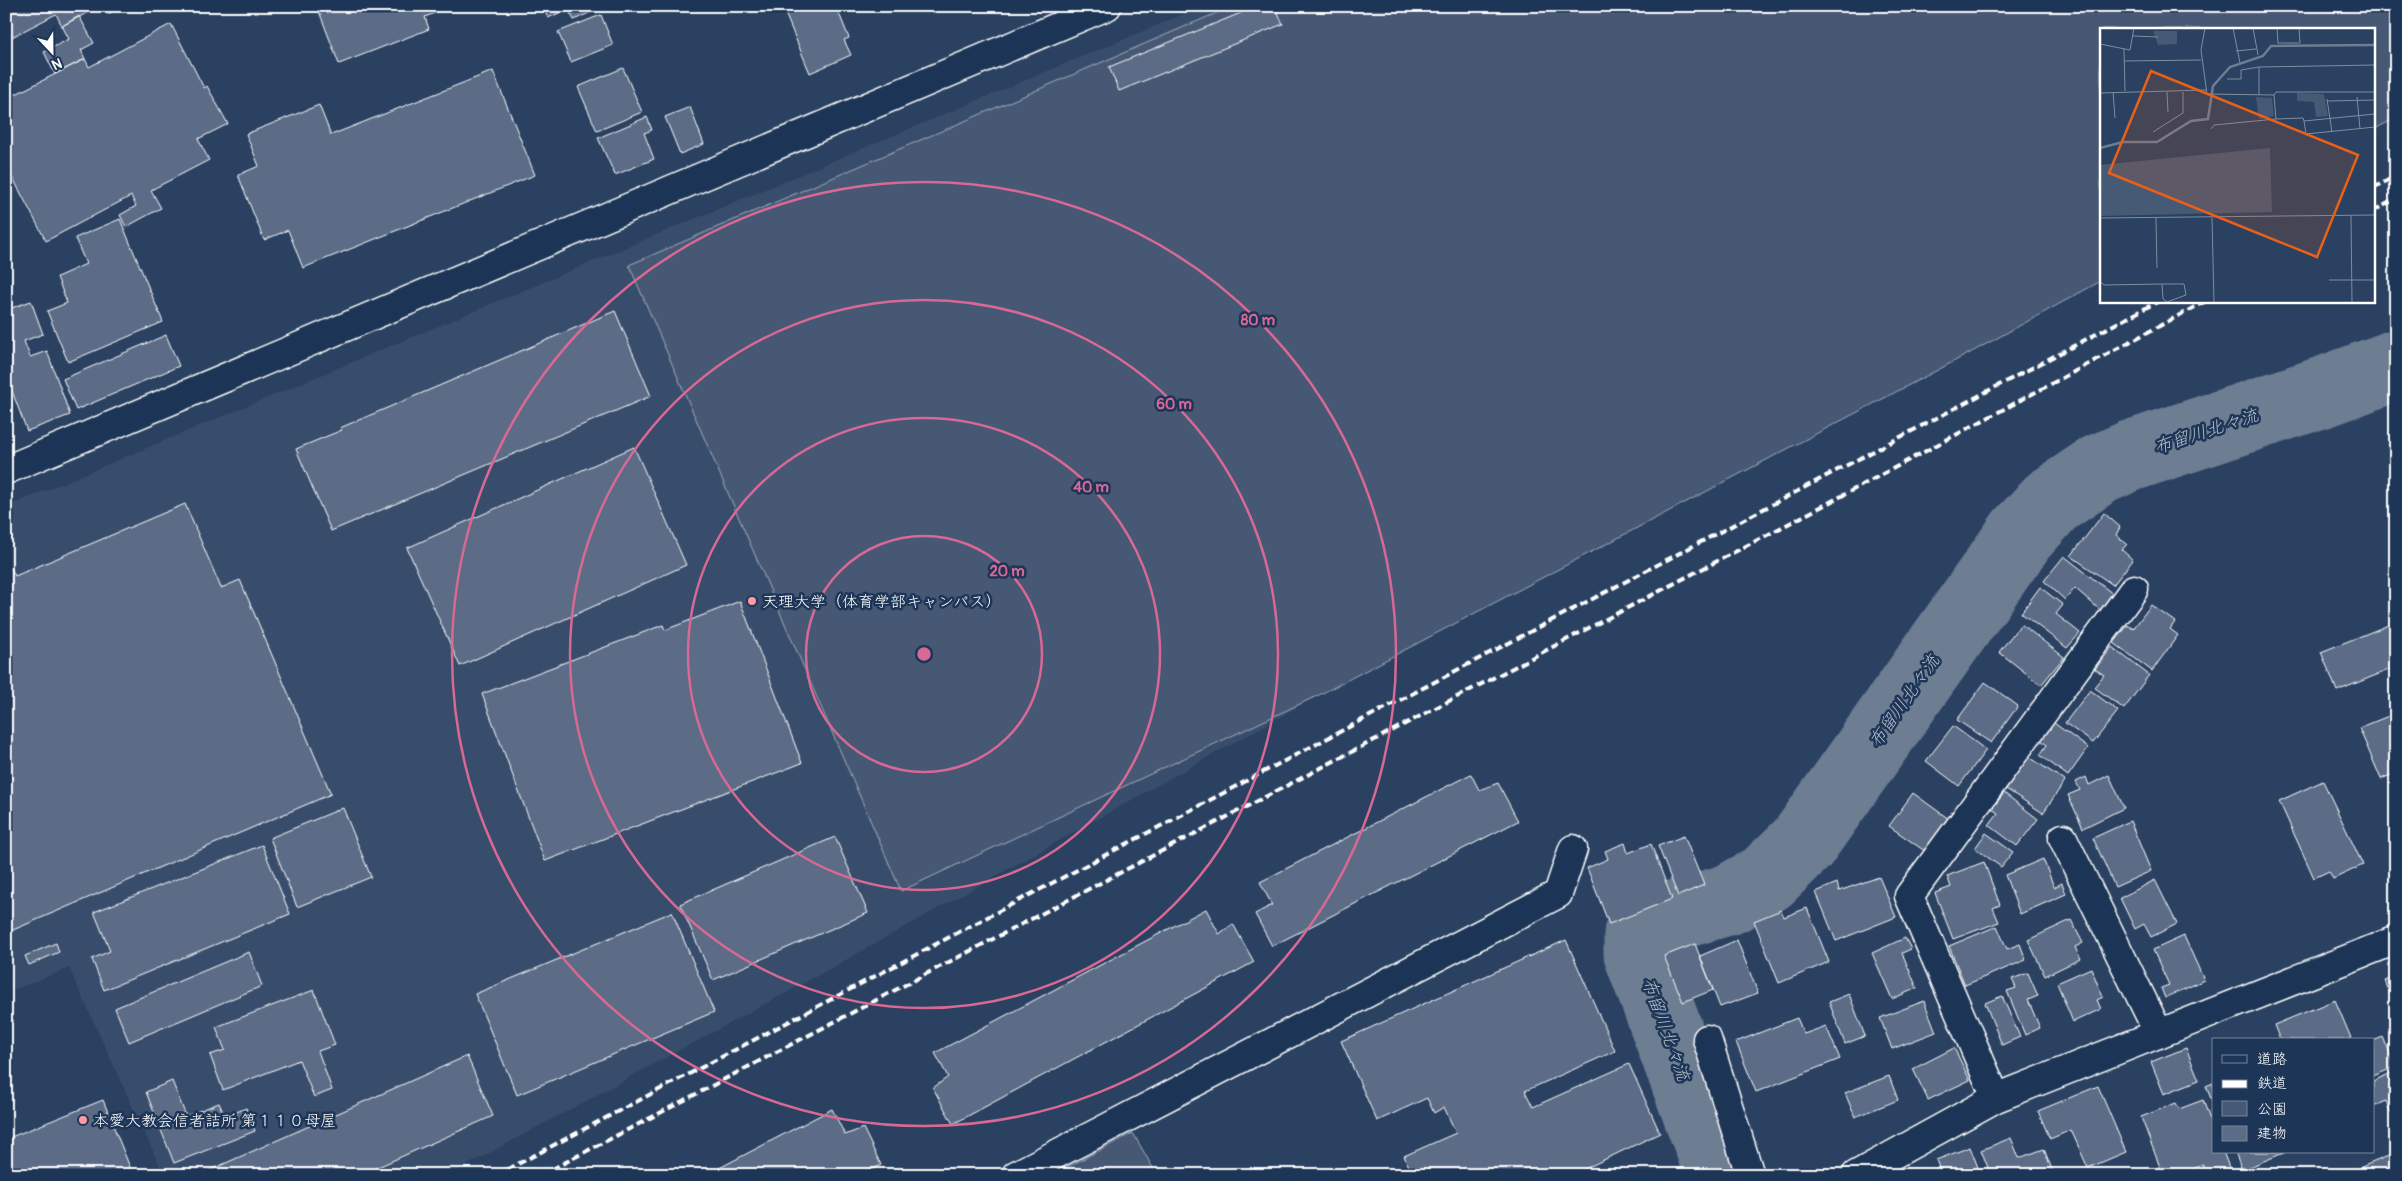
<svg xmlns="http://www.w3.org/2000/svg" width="2402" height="1181" font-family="Pangolin,'Klee One',sans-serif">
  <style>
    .built { fill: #394e6c }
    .green { fill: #465975; stroke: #a2acba }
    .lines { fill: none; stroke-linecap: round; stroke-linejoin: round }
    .river { stroke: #6d7d92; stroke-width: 71 }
    .building { fill: #5b6c86; stroke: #fff }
    .minor-casing { stroke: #fff; stroke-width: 31 }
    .tertiary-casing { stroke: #fff; stroke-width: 31 }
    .minor { stroke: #1d3557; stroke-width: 28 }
    .tertiary { stroke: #1d3557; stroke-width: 28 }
    .rail { stroke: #fff; stroke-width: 4; stroke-dasharray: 8 4; stroke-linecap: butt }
    .ring { fill: none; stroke: #d76994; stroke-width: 2.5 }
    .poi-dot { fill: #ff9aa2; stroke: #1d3557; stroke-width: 2 }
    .labels { text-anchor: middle; stroke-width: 5; stroke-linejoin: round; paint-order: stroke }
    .poi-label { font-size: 16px; fill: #fff; stroke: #1d3557; text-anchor: start }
    .water-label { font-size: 18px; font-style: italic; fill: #b6bec8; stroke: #1d3557 }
    .inset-river { fill: none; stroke: #6d7d92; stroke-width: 2.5 }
    .inset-road { fill: none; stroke: #7f8da0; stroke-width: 1 }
    .view { fill: #e96118; fill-opacity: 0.15; stroke: #e96118; stroke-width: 2.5 }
    .inset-edge { fill: none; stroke: #fff; stroke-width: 2.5 }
    .centre { fill: #d76994; stroke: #1d3557; stroke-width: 2.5 }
    .ring-label { font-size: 15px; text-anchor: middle; font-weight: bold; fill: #d76994; stroke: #1d3557; stroke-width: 5; stroke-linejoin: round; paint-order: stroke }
  </style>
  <rect width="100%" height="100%" fill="#2a4161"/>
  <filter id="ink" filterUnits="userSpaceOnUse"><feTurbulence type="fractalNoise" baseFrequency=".02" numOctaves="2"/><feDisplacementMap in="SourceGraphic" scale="10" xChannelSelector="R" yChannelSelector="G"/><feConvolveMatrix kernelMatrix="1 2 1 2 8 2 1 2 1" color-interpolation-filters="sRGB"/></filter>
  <g filter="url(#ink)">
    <!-- built -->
    <path class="built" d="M1203,6h1193v112l-23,12v-101h-272v252l-131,72 -651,342 -491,275 -379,205h-285l-95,-207 -63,25v-486z"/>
    <!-- green -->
    <path class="green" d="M1233,6h1163v112l-23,12v-101h-272v252l-131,72 -651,342 -418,196 -272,-626z
      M1133,1133l24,42h-105z"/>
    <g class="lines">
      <!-- river -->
      <path class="river" d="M1719,1175l-3,-13 -77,-208v-20l14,-12 77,-23 37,-21 36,-35 218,-308 30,-33 47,-32 32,-14 196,-65 70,-26"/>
    </g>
    <!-- building -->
    <path class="building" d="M6,6h94l-38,20 -6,-12 -50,26z
      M104,6h19l-15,8z
      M317,6h134l-26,11 4,12 -90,35z
      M542,6h49l2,5 -19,9 -6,-11 -20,9z
      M782,6h54l13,32 -5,2 7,15 -41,18z
      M1258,6h17l8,18 -164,67 -10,-24z
      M601,15l12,30 -42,17 -13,-30z
      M79,16l15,27 -13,7 4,9 -30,15 -11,-22 25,-13 -7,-13z
      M171,24l33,64 3,-2 21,38 -30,15 11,21 -58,30 10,18 -35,19 -6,-12 16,-9 -5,-10 -85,45 -40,-76v-66l79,-40 4,8z
      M623,68l19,44 -45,19 -19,-44z
      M493,71l42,104 -232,93 -15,-38 -24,10 -26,-65 21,-9 -13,-32 73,-29 12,30z
      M690,107l14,37 -24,10 -15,-37z
      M647,117l5,13 -8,3 10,26 -39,16 -17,-37z
      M120,219l43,103 -95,40 -21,-51 20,-8 -10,-26 29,-13 -11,-26z
      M31,301l12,33 -19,7 6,16 17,-6 23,64 -43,16 -21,-56v-65z
      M615,311l36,85 -320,135 -35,-82 46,-19 -2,-2z
      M166,335l13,31 -103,44 -13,-31z
      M634,447l52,118 -226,101 -53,-118z
      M185,504l36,84 19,-8 91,214 -325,139v-363l5,-2 4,8z
      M2104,513l16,14 -4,8 11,9 -5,6 11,10 -20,25 -42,-29z
      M2064,556l49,38 -13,16 -25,-22 -10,12 -21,-19z
      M2040,587l23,18 -7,9 24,19 -13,15 -46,-35z
      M740,601l62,162 -257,98 -63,-167 181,-69 2,5z
      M2151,605l24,17 -5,7 8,6 -26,36 -38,-28 14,-18 5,4z
      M2396,622v45l-59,24 -16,-39z
      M2021,624l43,33 -23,28 -42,-33z
      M2112,647l37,28 -25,34 -30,-22 10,-12 -9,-6z
      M1985,682l33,24 -27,37 -34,-23z
      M2090,690l28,21 -25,32 -28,-20z
      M2396,713v60l-15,6 -22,-51z
      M2054,723l34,25 -20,28 -28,-21 7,-10 -6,-5z
      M1953,726l33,24 -27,36 -33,-25z
      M2028,756l37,25 -22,32 -37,-24z
      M1471,774l8,16 19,-7 20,38 -246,125 -17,-32 17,-9 -12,-23z
      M2109,775l15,33 -41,20 -15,-33 12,-5 -4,-8 10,-5 3,8z
      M2323,781l40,84 -30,14 -4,-8 -15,7 -35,-77z
      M1913,793l40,29 -24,32 -40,-28z
      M2004,793l34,26 -21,27 -28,-21 9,-12 -6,-4z
      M343,808l28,69 -74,30 -27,-69z
      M2130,821l21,50 -36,16 -22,-49z
      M1986,833l27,19 -12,15 -26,-19z
      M1684,836l20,49 -26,11 -20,-50z
      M835,837l33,76 -155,67 -33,-76z
      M1625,843l3,10 23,-9 21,55 -63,25 -22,-56 21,-9 -3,-8z
      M262,845l28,69 -186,76 -12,-31 18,-8 -16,-39z
      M2043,859l11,28 8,-4 4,11 -46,20 -15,-39z
      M1984,862l16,43 -7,3 6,14 -46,17 -18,-46 16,-6 -4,-11z
      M1879,877l17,40 -60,24 -20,-49 21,-9 2,8z
      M2155,880l22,44 -26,13 -7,-13 -9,5 -15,-31z
      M1807,908l22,54 -50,21 -25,-62 27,-11 3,7z
      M1206,909l13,25 14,-10 21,38 -301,162 -20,-36 15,-11 -13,-24z
      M672,912l42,100 -197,83 -42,-101z
      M2071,920l12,23 -8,4 5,12 -35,17 -17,-36z
      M1997,926l10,23 13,-5 6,16 -61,25 -16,-39z
      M2184,936l20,44 -39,18 -4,-10 8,-3 -16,-35z
      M1905,938l6,11 -9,4 15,35 -25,11 -20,-46z
      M1566,940l49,111 -90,40 8,16 96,-43 31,69 -88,42h-159l-9,-19 52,-23 -12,-26 -10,6 -7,-15 -50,23 -36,-80z
      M1737,940l21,53 -38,14 -20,-51z
      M56,943l3,9 -30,13 -4,-9z
      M1695,944l18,46 -30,12 -19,-46z
      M249,952l13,34 -133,56 -14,-34z
      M2091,968l12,29 -6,3 4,9 -28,13 -16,-39z
      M2028,973l10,23 -10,4 12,28 -15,7 -18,-44 9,-3 -4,-9z
      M2396,977v31l-11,-27z
      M314,990l21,55 -17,6 14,39 -18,7 -15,-37 -76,30 -13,-35 15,-5 -9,-23z
      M1849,994l16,42 -20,8 -16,-42z
      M2002,996l18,41 -18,8 -17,-42z
      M2335,1000l16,38 -5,2h-66l-6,-15z
      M1924,1001l12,31 -44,17 -12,-31z
      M1797,1018l7,16 22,-8 14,33 -84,33 -20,-50z
      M2383,1037l12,30 -22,9v-35z
      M1954,1048l16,32 -42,20 -15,-31z
      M2186,1048l13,32 -35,14 -13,-32z
      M467,1056l26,60 -124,55 1,4h-171z
      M2396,1071v38l-6,3 -4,-11 -13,5v-25z
      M1889,1076l9,24 -43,17 -10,-24z
      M172,1081l14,35 33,-13 6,14 21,-9 9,23 -81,32 -28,-71z
      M2213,1083v21l-7,-18z
      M2098,1086l28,66 -38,16 -17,-38 -21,9 -12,-28z
      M103,1100l30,75h-127v-36z
      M2203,1100l10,28v24h10l9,23h-26l-3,-10 -25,10h-15l-22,-58 35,-14 3,6z
      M832,1109l13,26 18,-7 18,37 -19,10h-156z
      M2011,1138l8,20 25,-9 10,26h-63l-10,-25z
      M1970,1147l11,28h-39l-6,-15z
      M2235,1152h51l-44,18z
      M2396,1153v22h-51l-1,-1z"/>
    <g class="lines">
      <!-- minor casing -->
      <g class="minor-casing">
        <path id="minor" d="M2063,838l96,196
          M1707,1039l43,136
          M1996,1098l-87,-202 225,-307
          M1016,1175l542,-281 15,-45
          M1856,1175l140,-77 400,-158"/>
      </g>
      <!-- tertiary casing -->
      <g class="tertiary-casing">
        <path id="tertiary" d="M6,470l1101,-464"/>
      </g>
      <!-- minor -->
      <use href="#minor" class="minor"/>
      <!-- tertiary -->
      <use href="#tertiary" class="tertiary"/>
      <!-- rail -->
      <path class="rail" d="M2373,188l23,-12
        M2373,211l23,-12
        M497,1175l1662,-874
        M541,1175l1295,-676 370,-198"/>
    </g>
  </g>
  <!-- distance rings -->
  <g class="ring">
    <circle cx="924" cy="654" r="118"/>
    <circle cx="924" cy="654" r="236"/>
    <circle cx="924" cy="654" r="354"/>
    <circle cx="924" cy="654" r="472"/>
  </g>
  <!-- markers -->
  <g class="poi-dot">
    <circle cx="752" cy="601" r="5"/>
    <circle cx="83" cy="1120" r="5"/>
  </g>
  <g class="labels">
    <!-- poi labels -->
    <g class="poi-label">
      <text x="762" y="607">天理大学（体育学部キャンパス）</text>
      <text x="93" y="1126">本愛大教会信者詰所 第１１０母屋</text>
    </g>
    <!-- water labels -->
    <g class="water-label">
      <text transform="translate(2206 431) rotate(-18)" y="6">布留川北々流</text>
      <text transform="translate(1904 701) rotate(-55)" y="6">布留川北々流</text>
      <text transform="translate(1666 1029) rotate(70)" y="6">布留川北々流</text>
    </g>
  </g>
  <!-- overview -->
  <g transform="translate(2100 28)">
    <rect width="275" height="275" fill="#2a4161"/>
    <path d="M197,65l27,1 4,22 -12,1 -2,-15 -17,-1z" fill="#465975"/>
    <path d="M53,3h24v13l-19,1zM156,69l16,1 2,18 -15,3zM170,120l2,64 -172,4v-51z" fill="#465975"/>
    <path class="inset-river" d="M0,120l23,-6h34l34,-21 17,-2 5,-33 17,-19 33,-11 8,-10 104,-1"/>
    <path class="inset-road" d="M105,0l-4,22 6,44 67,1 2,24M133,0l7,35M153,0l5,27M177,0l1,15h22l-1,-15M33,8l25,1M0,16l30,6 4,-22M24,21l1,42M136,23l20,-2M24,33l77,-1M127,51h14v-9l18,-3M13,64l2,26M67,64l1,20M0,65l106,-3M159,67v-28l116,-2M174,67l2,-3h99M257,69l3,32M227,71l5,33M227,73l48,-1M204,93l2,13 69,-7M111,101l3,-4 62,-6 27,-1 1,3 71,-7M53,104l30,-19v-21M251,188l1,87M0,190l275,-3M56,190l1,50M112,190l2,85M229,252h46M0,253l4,4 58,-1h22l2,11 -19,7 -4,-3 -1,-15"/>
    <path class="view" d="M51,43l207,84 -41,102 -208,-84z"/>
    <rect width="275" height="275" class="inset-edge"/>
  </g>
  <circle cx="924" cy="654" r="8" class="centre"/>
  <g class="ring-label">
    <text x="1258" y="325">80 m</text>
    <text x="1174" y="409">60 m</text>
    <text x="1091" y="492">40 m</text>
    <text x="1007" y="576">20 m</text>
  </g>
  <!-- margin -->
  <rect width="2402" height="1181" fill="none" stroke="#1d3557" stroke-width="25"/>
  <rect x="12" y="12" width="2377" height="1156" fill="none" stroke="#fff" stroke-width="2" filter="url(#ink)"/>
  <!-- legend -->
  <rect x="2212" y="1038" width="162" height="115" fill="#1d3557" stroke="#77869a"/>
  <rect x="2222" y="1055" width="25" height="8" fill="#1d3557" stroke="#77869a"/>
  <text x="2257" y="1064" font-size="15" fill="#ffffff">道路</text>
  <rect x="2222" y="1080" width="25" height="8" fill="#ffffff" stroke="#77869a"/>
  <text x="2257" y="1088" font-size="15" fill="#ffffff">鉄道</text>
  <rect x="2222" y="1101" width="25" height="15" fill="#465975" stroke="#77869a"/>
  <text x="2257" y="1114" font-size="15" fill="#ffffff">公園</text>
  <rect x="2222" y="1126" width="25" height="15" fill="#5b6c86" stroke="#77869a"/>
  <text x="2257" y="1138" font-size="15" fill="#ffffff">建物</text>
  <!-- north arrow -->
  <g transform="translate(52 52) rotate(158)" stroke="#1d3557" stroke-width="4" paint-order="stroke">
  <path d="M0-4L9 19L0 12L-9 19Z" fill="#ffffff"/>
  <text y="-8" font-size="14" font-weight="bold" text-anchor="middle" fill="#ffffff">N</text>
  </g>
</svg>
